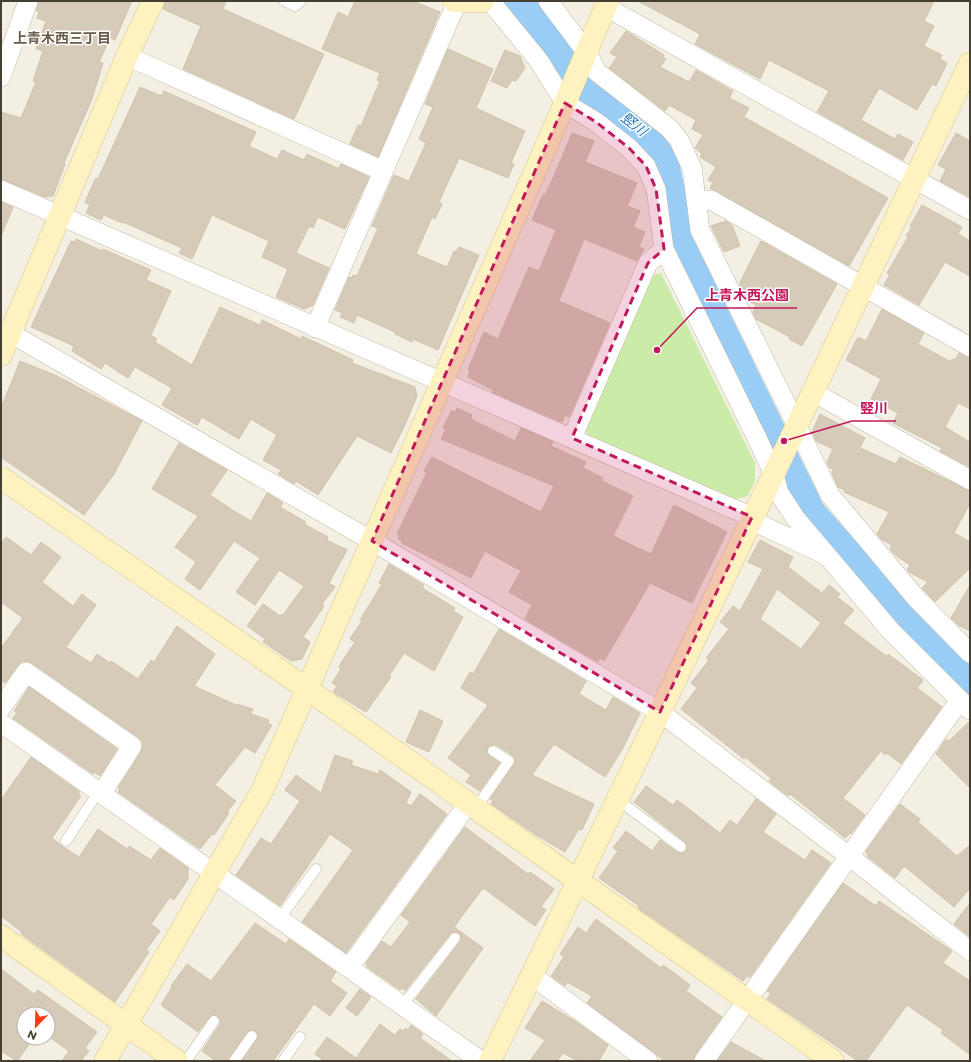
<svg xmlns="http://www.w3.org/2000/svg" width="971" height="1062" font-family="Montserrat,'Noto Sans JP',sans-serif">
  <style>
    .green { fill: #cbeba8 }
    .water { fill: #99cdf6 }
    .building { fill: #d5cbb8; stroke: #d1c3aa; fill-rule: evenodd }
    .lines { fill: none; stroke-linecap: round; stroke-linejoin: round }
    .lane-casing { stroke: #c2baa8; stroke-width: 11 }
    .street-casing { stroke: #c2baa8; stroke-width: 20 }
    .secondary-casing { stroke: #d7c68e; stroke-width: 23 }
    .lane { stroke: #fff; stroke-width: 10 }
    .street { stroke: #fff; stroke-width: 19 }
    .secondary { stroke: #fff2c1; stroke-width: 22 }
    .marked { fill: #c2185b; fill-opacity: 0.2; stroke: #c2185b; stroke-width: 3; stroke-dasharray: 8 5; stroke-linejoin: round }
    .labels { text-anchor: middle; stroke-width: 3; stroke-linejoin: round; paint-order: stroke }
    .neighbourhood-label { font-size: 14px; font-weight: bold; fill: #695d49; stroke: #fff }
    .water-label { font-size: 14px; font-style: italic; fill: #2475b9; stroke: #fff }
    .leader { fill: none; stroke: #c2185b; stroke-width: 1.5 }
    .callout-dot { fill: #c2185b; stroke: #fff; stroke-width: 1.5 }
    .callout-label { font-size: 14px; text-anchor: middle; font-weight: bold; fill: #c2185b; stroke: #fff; stroke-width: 3; stroke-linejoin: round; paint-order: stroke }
  </style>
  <rect width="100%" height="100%" fill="#f3efe3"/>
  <!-- green -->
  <path class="green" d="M661,273l94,190v18l-7,15 -16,4 -144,-64 -4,-12 62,-148z"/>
  <!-- water -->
  <path class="water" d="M499,1h40l120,127 18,24 19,89 20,44 107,219 84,95 63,66v38l-170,-185 -122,-248 -20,-89 -81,-76z"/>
  <!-- building -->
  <path class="building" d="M39,1h93l-17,39 -5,-2 -11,24 4,1 -11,36 -28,64 1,1 -12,32 -8,1 -44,-18v-67l20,6 15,-36 -3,-1 10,-30 -7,-2 10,-28 -9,-3 2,-6 -3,-1z
    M165,1h61l-3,8 101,45 -30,65 -111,-50 18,-43 -38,-17z
    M355,1h58l27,11 -62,145 -28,-13 8,-19 3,1 19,-45 -3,-1 3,-7 -58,-24 16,-37 10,5z
    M638,1h296l-10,20 10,5 -10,20 18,9 -2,4 7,4 -11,23 -4,-2 -15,26 -38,-22 -18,32 34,19 3,-5 15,8 -10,18 -86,-48 12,-21 -60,-31 -9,19 -65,-35 5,-10z
    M626,31l38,24 -1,2 3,2 -6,8 29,15 7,-12 37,21 -4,7 20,10 -5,9 144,81 -39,68 -139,-78 3,-6 -5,-2 8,-13 -16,-10 2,-3 -7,-6 8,-13 -11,-6 4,-9 -27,-15 -4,6 -56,-43 8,-11 -7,-4z
    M448,49l45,20 -17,39 49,23 -14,32 3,1 -6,14 -49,-20 -20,44 3,2 -7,15 -3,-2 -16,37 31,13 7,-16 2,1 3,-5 20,8 -41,95 -25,-11 -1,3 -17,-8v-2l-38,-17 -3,8 -14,-6 2,-4 -7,-3 14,-33 3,1 1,-3 4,1 21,-48 -6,-2 22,-51 15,6 17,-38 -7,-4 14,-32 -8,-3z
    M505,50l15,6 5,12 -9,13 -4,-1 -5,8 -16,-7z
    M140,87l21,9 3,-5 92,41 -7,14 28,13 5,-9 22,10 3,-6 30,14h2l2,-4 28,13 -24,52 -27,-12 -5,11 -4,-2 -13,27 33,15 -16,37 -9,4 -28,-12 12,-28 -26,-12 7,-16 -57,-26 -20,44 -13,-6 3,-5 -59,-26 -1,1 -18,-8 -3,5 -15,-7 4,-8 -5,-3 11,-24 2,1z
    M572,133l22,8 -9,21 52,21 -10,23 13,5 -7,16 12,5 -6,15 5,2 -7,12 -53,-22 -25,62 51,22 -41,94 -4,-2 -3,7 -70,-30 1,-2 -25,-13 2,-6 -2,-1 16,-38 14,7 31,-72 10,4 17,-41 -24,-10 11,-26 2,1 9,-19z
    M956,133l14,8v56l-30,-16 6,-12 -8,-4z
    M1,202l12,5 -11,27h-1z
    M922,205l40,22 -4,7 12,7v35l-25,-14 -26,43 -35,-20 6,-11 -3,-1 21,-36 -2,-1 6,-9 -2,-1z
    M726,221l6,4 8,21 -16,6 -13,-26z
    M76,239l26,12 1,-2 48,21 -5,10 25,11 -20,44 6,4 -2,3 37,23 28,-58 40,18 2,-5 39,19 1,-3 51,24 -1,3 63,24 2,9 -13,31 -13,26 -34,-17 -39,59 -22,-14 -2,3 -16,-10 3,-4 -18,-10 14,-25 -26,-16 -12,20 -37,-22 -5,8 -35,-20 10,-17 -37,-21 -7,11 -23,-15 -4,6 -29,-18 2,-5 -43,-19 40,-86 4,1z
    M761,241l76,43 -35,62 -13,-7 1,-2 -34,-18 -3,-7 3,-7 -9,-5 -7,-14v-4z
    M882,309l42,24 -6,11 33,18 1,-3 3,1 4,-7 11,5v51l-12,-6 -13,24 25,15v25l-30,-16 2,-3 -49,-25 5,-10 -27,-14 10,-20 -35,-19 12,-23 8,4z
    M20,361l35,14 87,46 -28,53 -30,41 -83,-58v-49z
    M457,408l15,7 -1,4 44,22 6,-13 32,14 -2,4 35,16 -3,6 20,10 -1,3 31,15 -20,40 38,18 23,-49 53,27 -35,71 -42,-20 -46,78 -4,-3 -2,4 -73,-43 7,-14 -23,-13 12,-21 -36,-20 -14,27 -69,-35v-2l-4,-2 2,-4 -3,-1 30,-62 -3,-1 8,-14 109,55 13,-26 -113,-47 5,-10 -3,-1 9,-18 3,2z
    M820,414l45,24 -5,10 36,16 4,-7 70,34v12l-16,30 16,9v26l-35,34 -13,-14 6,-6 -19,-10 -2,-2 3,-5 -15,-10 -5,-6 2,-4 -11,-6 -4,-5 12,-22 -45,-20 1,-2 -7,-3 -6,-14 1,-4 -4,-2 -2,-5 6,-13 -17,-8 -4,-9z
    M179,443l48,27 -17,25 27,18 14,8 16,-28 16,10 -3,4 26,15 -2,2 24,13 -1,3 20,10 -18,33 6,4 -13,17 2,2 -21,31 7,5 -8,17 -11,2 -28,-19 2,-3 -18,-13 16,-22 17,12 2,-2 1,1 21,-29 -25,-16 -24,35 -19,-13 24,-34 -26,-17 -34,49 -15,-11 11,-17 -21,-15 23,-31 -46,-27z
    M6,537l25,18 10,-13 20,15 -19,25 31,24 9,-12 14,11 -30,42 25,16 6,-9 13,9 1,-2 27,18 13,-19 3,2 23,-36 38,28 -21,32 42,19 1,-1 16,5 -2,5 18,6 -1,4 4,1 -17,28 -10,-6 -30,38 21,16 -9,11 2,1 -15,22 -2,-1 -12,15 -82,-57 2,-3 -2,-1 23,-36 1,-10 -4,-5 -106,-74 -5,-2 -6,1 -16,21 -4,-3v-32l22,-30 -22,-16v-58z
    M760,540l33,17 -5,10 34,26 7,-8 11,9 -3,3 17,13 -11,13 43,33 2,-2 35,26 -6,8 25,19 -41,57 -14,-11 -2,2 -4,-4 -38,47 22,17 -14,19 -1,-1 -5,5 -55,-44 -2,2 -19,-15 2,-3 -26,-21 -1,2 -63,-50 16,-21 -6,-5 18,-23 -3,-2 23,-29 -9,-7 13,-16 7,5 23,-42 -15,-7zM777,589l44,34 -20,26 -41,-30z
    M389,564l35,21 -2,3 33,20 -2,3 10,6 -29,54 -30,-18 -15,23 2,1 -25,35 -33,-20 4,-6 -5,-3 9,-14 -2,-3 16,-24 -5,-3 12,-18 -2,-1 22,-36 -3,-1z
    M970,585v46l-12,-6 -7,-7z
    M499,629l87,52 -7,13 27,16 7,-13 27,16 -17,35 -18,29 -51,-33 -22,31 62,29 -12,26 -3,-1 -14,23 -29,-17 -45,-31 2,-3 -3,-2 24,-35 1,-6 -3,-3 -16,-10h-3l-5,2 -1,7 13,9 -20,28 -14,-9 5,-7 -23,-17 40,-53 -27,-17 9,-16 3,2z
    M29,687l88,62 -17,27 -6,-4 -1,2 -80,-56 4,-5 -3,-2z
    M420,710l23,11 -14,31 -23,-10z
    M970,721v67l-34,-34 10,-15 3,2z
    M335,755l18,6 -2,4 27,9 2,-4 31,22 -5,11 5,3 9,-12 27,20 -101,139 -44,-31 51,-72 -23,-16 -50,72 -44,-31 25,-37 10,6 29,-43 -15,-11 11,-15 25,18z
    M31,757l49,35 -2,2 3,2 -29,42 10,8 17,11 19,-28 29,20 2,-3 22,14 9,-12 28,20v11l-14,21 -4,-3 -19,27 9,7 -14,19 3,2 -34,50 -94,-68 1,-2 -21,-16v-116z
    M646,786l27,19 4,-5 43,33 10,-13 7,5 19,-26 20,15 -13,18 42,28 7,-10 19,13 -81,114 -3,-1 -4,5 -105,-73 1,-2 -40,-28 19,-27 -5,-3 13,-17 26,20 8,-11 17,12 6,1 3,-2 1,-6 -2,-3 -51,-40z
    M900,804l20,15 -2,3 39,34 13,-11v43l-16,19 -50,-41 -9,12 -27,-21 -2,-6z
    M465,827l63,47 2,-2 24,17 -13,18 5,3 -11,16 -52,-38 -29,39 29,21 -47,68 -20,-17 44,-57 1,-6 -2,-3 -6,-1 -3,2 -45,57 -3,-3 -2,2 -33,-23 -1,-4 16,-22 9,6 19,-25 -9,-7z
    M843,883l33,23 3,-5 73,50 -9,12 27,18v74l-29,-22 2,-3 -36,-25 -41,56h-8l-91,-62 4,-6 -4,-2z
    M970,903v34l-16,-13z
    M596,919l65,49 2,-3 14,10 13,10 -4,6 36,26 -27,38 -2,6h-28l-78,-58 5,-7 -25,-14 -2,4 -14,-10 13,-19 -4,-3 18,-27 8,6z
    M255,923l31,21 3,-5 47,33 -6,9 17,12 -17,23 -16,-12 -41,57h-31l16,-24 -2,-6 -4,-1 -5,2 -19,29h-12l-14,-10 18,-27v-3l-2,-5 -7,-1 -13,17 -37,-27 11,-18 -1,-1 16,-22 24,17z
    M1,969l33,25 4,-4 59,42 -12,16 4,3 -8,10h-19l7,-10 -21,-15v-22h-24v24h10l-17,23 -16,-10z
    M360,989l11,8 -14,19 -11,-8z
    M542,1001l33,20 33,24 -9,16h-21l-15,-8 -6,8h-27l15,-21 -20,-12z
    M380,1024l15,11 5,-6 3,2 3,-3 2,2 3,-5 12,9 -3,4 32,23h-128l-9,-7 12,-17 29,21z
    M731,1042l35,19h-49z"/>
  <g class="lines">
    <!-- lane casing -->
    <g class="lane-casing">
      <path id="lane" d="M284,1l11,5 6,-5
        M617,799l64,48
        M475,809l34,-48 -16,-10
        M66,841l33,-50
        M280,918l36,-49
        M402,1006l53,-68
        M186,1061l28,-40
        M234,1061l18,-25
        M283,1061l17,-24"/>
    </g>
    <!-- street casing -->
    <g class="street-casing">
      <path id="street" d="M490,1l49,60 26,42 31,19 33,26 17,18 10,23 8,60 94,191 16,35 5,18 17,26 95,112 79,79
        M548,1l39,52 10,19 72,56 10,12 13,28 8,62 97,196 33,69 86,103 54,55
        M606,7l364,203
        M127,56l256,115
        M1,77l27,-76
        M1,190l751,327
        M697,201l14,-1 259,147
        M315,328l142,-326
        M10,333l362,208 288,171 190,145 120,94
        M813,392l157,88
        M572,438l76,-175 16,-14
        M750,520l72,33
        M1,708l25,-36 106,74 -30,47
        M1,723l480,338
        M349,968l119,-164
        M531,975l117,86
        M704,1061l256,-361"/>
    </g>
    <!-- secondary casing -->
    <g class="secondary-casing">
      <path id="secondary" d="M454,1h29
        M1,355l126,-299 26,-55
        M1,478l306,211 526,372
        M1,936l176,125
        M105,1061l157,-270 303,-688 43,-102
        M490,1061l170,-349 310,-649"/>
    </g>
    <!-- lane -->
    <use href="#lane" class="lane"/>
    <!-- street -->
    <use href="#street" class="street"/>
    <!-- secondary -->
    <use href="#secondary" class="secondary"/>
  </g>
  <!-- marked area -->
  <path class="marked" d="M565,103l31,19 33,26 17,18 10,23 8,60 -16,14 -76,175 180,79 -92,195 -288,-171z"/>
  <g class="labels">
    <!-- neighbourhood labels -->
    <g class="neighbourhood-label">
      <text x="62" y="43">上青木西三丁目</text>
    </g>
    <!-- water labels -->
    <g class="water-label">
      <text transform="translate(634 124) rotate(38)" y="5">竪川</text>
    </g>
  </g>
  <!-- callouts -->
  <path class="leader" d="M657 350L697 308H797M784 441L852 421H896"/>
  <g class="callout-dot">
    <circle cx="657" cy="350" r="4"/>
    <circle cx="784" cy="441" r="4"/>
  </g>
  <g class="callout-label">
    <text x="747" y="300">上青木西公園</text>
    <text x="874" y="413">竪川</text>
  </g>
  <!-- border -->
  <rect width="971" height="1062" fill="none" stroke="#453f33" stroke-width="4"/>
  <!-- north arrow -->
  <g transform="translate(36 1026) rotate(203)"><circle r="19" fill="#ffffff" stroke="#b5b2ad"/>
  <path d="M0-3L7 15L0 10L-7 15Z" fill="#ff3b0e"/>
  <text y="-6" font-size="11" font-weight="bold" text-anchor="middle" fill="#453f33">N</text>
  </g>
</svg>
